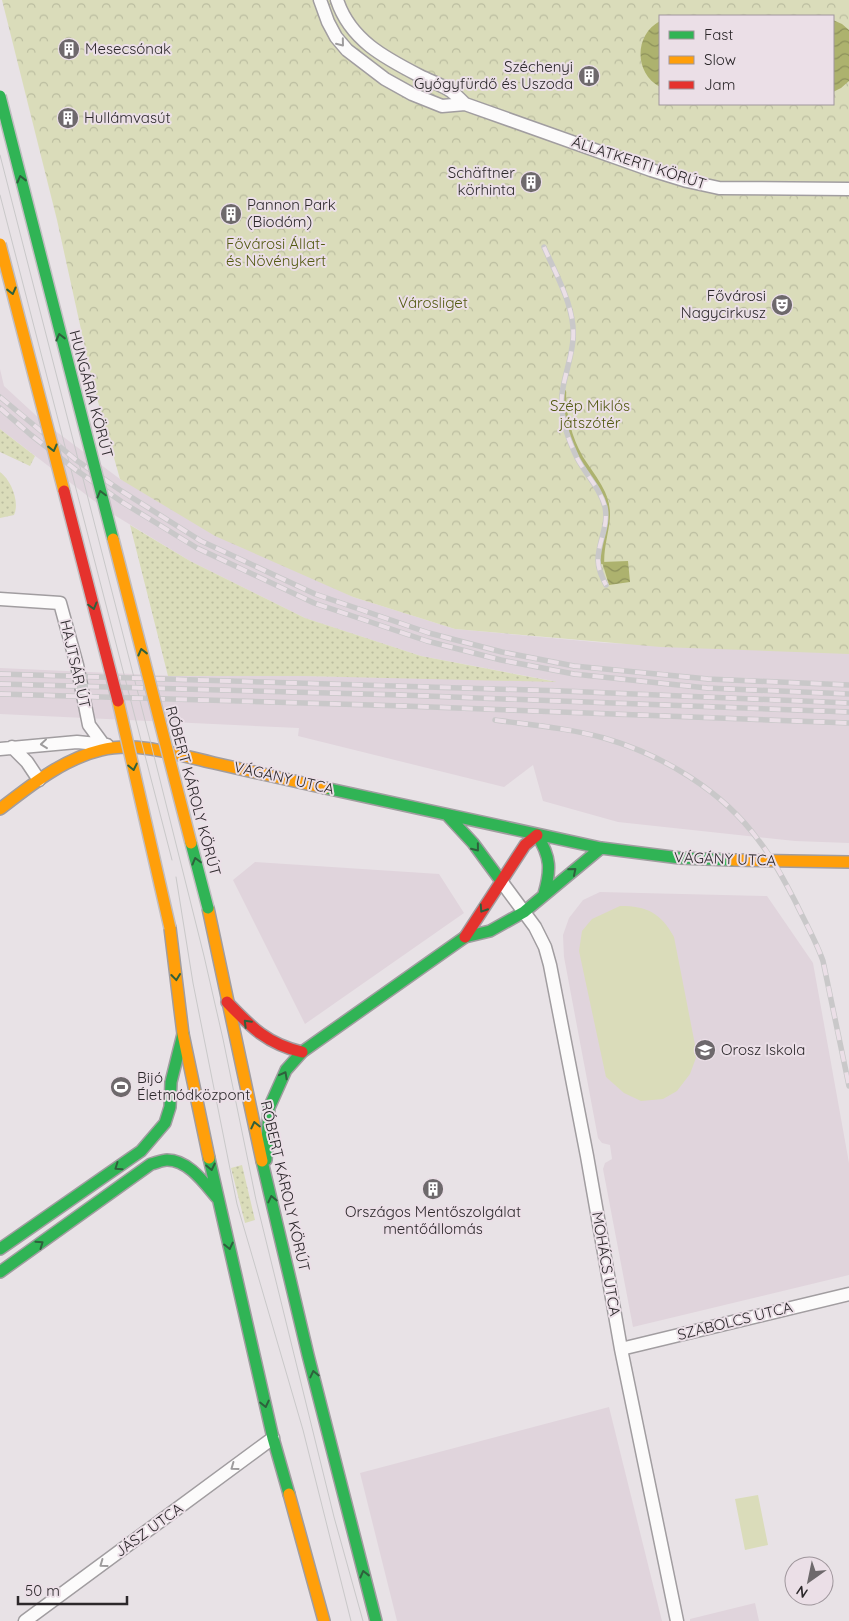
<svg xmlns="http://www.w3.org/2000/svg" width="849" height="1621" font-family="Quicksand,sans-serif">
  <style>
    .built { fill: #e0d4dc }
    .grass { fill: url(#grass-dots) }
    .park { fill: url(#park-crowns); fill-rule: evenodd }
    .pitch { fill: #dadcba }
    .water { fill: url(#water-waves) }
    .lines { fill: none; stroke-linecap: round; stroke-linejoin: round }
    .stream { stroke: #adb26e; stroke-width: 4.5 }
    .street-casing { stroke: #a19da0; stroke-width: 15 }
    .fast-casing { stroke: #a19da0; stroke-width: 14 }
    .slow-casing { stroke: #a19da0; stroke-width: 14 }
    .jam-casing { stroke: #a19da0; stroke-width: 14 }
    .street { stroke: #fcfbfb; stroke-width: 12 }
    .fast { stroke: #30b455; stroke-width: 11 }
    .slow { stroke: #ff9f0a; stroke-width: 11 }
    .jam { stroke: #e5322d; stroke-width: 11 }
    .tram { stroke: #c9c8c9; stroke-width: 1 }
    .rail-casing { stroke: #c9c8c9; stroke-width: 5.5 }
    .rail { stroke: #ebdfe7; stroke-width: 4; stroke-dasharray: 11; stroke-linecap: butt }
    .fast-bridge-casing { stroke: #c1bdc0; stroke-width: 14; stroke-linecap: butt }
    .slow-bridge-casing { stroke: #c1bdc0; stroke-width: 14; stroke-linecap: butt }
    .jam-bridge-casing { stroke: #c1bdc0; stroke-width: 14; stroke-linecap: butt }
    .fast-bridge { stroke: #30b455; stroke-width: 11 }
    .slow-bridge { stroke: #ff9f0a; stroke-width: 11 }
    .jam-bridge { stroke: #e5322d; stroke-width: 11 }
    .oneway { stroke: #9e9c9d }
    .oneway2 { stroke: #2e603c }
    .labels { text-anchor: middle; stroke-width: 4; stroke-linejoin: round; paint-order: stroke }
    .poi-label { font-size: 15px; fill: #2c282b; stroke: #ebdfe7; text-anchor: start }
    .street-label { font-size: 15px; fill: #2c282b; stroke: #ebdfe7 }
    .park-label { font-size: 15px; fill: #545a12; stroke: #ebdfe7 }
  </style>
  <defs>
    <pattern id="grass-dots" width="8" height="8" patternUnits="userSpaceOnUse" patternTransform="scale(1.25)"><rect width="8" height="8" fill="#dadcba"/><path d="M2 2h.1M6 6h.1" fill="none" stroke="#bbbda0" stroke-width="1.8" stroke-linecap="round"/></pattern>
    <pattern id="park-crowns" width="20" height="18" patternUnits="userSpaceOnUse" patternTransform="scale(1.25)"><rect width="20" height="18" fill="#dadcba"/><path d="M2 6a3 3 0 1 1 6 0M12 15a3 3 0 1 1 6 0" fill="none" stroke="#bbbda0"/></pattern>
    <pattern id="water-waves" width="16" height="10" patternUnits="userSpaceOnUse" patternTransform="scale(1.25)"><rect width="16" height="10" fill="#adb26e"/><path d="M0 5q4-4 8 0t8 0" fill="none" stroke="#8d915b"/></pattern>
  </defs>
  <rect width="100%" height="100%" fill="#e8e2e6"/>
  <!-- built -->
  <path class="built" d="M0,369l4,17 38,35 78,58 233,118 102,32 151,14 243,9v191l-54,-2 -177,-19 -75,-21 -10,-36 -29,22 -206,-51 1,-8 -299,-14v-46l177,8h126l250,5 -132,-25 -116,-38 -115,-57 -84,-51 -106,-81z
    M255,862l184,12 25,39 -159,111 -72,-144z
    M600,892l167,4 46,67 36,200v112l-216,52 -30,-158 2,-6 7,-4 -2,-14 -8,-2 -4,-5 -34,-181 -1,-22 6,-17 14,-18z
    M609,1407l53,214h-265l-37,-148z
    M755,1603l4,18h-69v-2z"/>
  <!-- grass -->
  <path class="grass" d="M0,429l35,27 -5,10 -30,-14z
    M0,472c11,8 20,30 14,43l-14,3z
    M130,525l60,36 115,57 116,38 136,26 -254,-6h-135z
    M242,1165l13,55 -10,3 -14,-55z"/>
  <!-- park -->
  <path class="park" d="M2,0h847v654l-188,-7 -206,-18 -102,-32 -138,-61 -95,-57 -27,-95 -36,-164zM660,16h173v88h-173z"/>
  <!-- pitch -->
  <path class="pitch" d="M620,906c27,0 41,7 54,31l23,118 -7,19 -13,17 -14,8 -22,2 -17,-8 -18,-16 -27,-126 3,-20 10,-12z
    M758,1495l10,50 -23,5 -10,-51z"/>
  <!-- water -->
  <path class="water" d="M833,20l9,4 7,6v51l-8,7 -8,4z
    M660,21v66c-26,-14 -26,-52 0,-66z
    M628,561l2,21 -21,3 -7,-23z"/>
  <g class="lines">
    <!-- stream -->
    <path class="stream" d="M564,392c-1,22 6,47 17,66 8,13 19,25 24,40 8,22 -4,41 -3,64"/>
    <!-- street casing -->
    <g class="street-casing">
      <path id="street" d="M320,0l8,22 8,15 11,13 38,29 27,15 30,12 23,-2
        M337,0c13,40 48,58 83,76 10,5 22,9 31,15 5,4 10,9 14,13l186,66 36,11 32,7 130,1
        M0,599l60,4 17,62 12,60 14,19
        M12,747l15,15 12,18
        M0,749l77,-7 30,3
        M501,881l34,46 10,20 5,18 37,191 34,193 56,272
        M621,1349l228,-55
        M25,1621l248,-183"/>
    </g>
    <!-- fast casing -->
    <g class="fast-casing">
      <path id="fast" d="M325,788l276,60 79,10 52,2
        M448,816l25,27 28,38
        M537,835c14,22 14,35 7,59
        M209,1158l64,280 16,56
        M266,1160l3,-52 17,-38 16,-18 163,-115 25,-6 34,-19 77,-64
        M262,1161l46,194 68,266
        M0,1249l141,-98 24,-28 5,-16 1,-25 12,-48
        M0,1272l151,-108c5,-1 11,-4 16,-4 22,0 38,24 51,39"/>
    </g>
    <!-- slow casing -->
    <g class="slow-casing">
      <path id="slow" d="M0,809c31,-24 63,-50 101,-59 37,-9 77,5 113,13 37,8 74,17 111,25
        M732,860l117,2
        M208,908l54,253
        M170,928l13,106 26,124
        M289,1494l35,127"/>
    </g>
    <!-- jam casing -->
    <g class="jam-casing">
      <path id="jam" d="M465,937l60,-92 12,-10
        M227,1002c24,25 40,42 75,50"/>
    </g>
    <!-- street -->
    <use href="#street" class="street"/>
    <!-- fast -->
    <use href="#fast" class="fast"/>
    <!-- slow -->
    <use href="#slow" class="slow"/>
    <!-- jam -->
    <use href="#jam" class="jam"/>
    <!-- tram -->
    <path class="tram" d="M0,155l149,581 55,220 19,83 33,161 78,317 29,104
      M0,195l172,665
      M176,877l17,106 44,221 66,226 48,191"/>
    <!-- rail casing -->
    <g class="rail-casing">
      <path id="rail" d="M544,247c12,28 32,61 29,93 -3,31 -17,50 -9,82 2,12 8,25 13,36 9,17 23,30 28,49 4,19 -7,35 -7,53 0,9 4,17 8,25
        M0,397l76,63 44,30 81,51 114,53 114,39 73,19 72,14 134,13 141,6
        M0,408l31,27 45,35 46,32 75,46 117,55 113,38 74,19 73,14 133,14 142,6
        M0,674l563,17 286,12
        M0,684l401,11 448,17
        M0,694l404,12 445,17
        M495,720c37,5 73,8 109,18 59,17 119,53 155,103 15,19 26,41 37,62 9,19 20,38 27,58l26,125"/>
    </g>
    <!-- rail -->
    <use href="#rail" class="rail"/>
    <!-- fast-bridge casing -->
    <g class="fast-bridge-casing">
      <path id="fast-bridge" d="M0,96l113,443
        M191,843l17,65"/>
    </g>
    <!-- slow-bridge casing -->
    <g class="slow-bridge-casing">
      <path id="slow-bridge" d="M0,244l64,247
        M113,539l78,304
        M118,701l52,227"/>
    </g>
    <!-- jam-bridge casing -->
    <g class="jam-bridge-casing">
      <path id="jam-bridge" d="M64,491l54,210"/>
    </g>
    <!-- fast-bridge -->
    <use href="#fast-bridge" class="fast-bridge"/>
    <!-- slow-bridge -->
    <use href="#slow-bridge" class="slow-bridge"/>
    <!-- jam-bridge -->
    <use href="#jam-bridge" class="jam-bridge"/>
  </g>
  <!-- one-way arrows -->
  <defs><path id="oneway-chevron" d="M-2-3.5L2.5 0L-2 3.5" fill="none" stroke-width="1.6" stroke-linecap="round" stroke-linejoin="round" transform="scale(1.25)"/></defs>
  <g class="oneway">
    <use href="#oneway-chevron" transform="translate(341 43) rotate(51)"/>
    <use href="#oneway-chevron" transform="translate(44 744) rotate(174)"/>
    <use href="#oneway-chevron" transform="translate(234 1467) rotate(144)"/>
    <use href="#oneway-chevron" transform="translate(103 1564) rotate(144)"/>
  </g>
  <g class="oneway2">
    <use href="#oneway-chevron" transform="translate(21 179) rotate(-104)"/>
    <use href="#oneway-chevron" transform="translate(12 291) rotate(76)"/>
    <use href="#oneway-chevron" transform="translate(60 337) rotate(-104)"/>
    <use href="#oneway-chevron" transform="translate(53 448) rotate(76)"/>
    <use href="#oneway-chevron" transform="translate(101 494) rotate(-105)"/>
    <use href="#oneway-chevron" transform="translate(93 606) rotate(75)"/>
    <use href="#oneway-chevron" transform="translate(142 652) rotate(-104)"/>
    <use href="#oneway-chevron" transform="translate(133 767) rotate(78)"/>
    <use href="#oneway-chevron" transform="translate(476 848) rotate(51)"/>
    <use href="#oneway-chevron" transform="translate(196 861) rotate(-105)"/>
    <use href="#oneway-chevron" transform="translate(573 871) rotate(-40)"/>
    <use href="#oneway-chevron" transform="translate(483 909) rotate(123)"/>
    <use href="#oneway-chevron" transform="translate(176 977) rotate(83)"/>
    <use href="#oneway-chevron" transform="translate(247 1023) rotate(-135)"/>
    <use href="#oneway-chevron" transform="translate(284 1075) rotate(-62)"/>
    <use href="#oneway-chevron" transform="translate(255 1125) rotate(-103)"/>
    <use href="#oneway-chevron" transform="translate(118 1167) rotate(145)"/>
    <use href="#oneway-chevron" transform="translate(211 1167) rotate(78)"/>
    <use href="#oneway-chevron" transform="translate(272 1199) rotate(-103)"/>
    <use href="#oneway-chevron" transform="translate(40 1244) rotate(-35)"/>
    <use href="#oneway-chevron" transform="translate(229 1246) rotate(77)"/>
    <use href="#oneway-chevron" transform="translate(314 1374) rotate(-103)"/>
    <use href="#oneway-chevron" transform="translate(265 1404) rotate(77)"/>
    <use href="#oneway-chevron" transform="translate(364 1574) rotate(-104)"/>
  </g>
  <!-- icons -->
  <defs>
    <g id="building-disc" transform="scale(1.125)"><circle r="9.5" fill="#6e696c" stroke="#ebdfe7"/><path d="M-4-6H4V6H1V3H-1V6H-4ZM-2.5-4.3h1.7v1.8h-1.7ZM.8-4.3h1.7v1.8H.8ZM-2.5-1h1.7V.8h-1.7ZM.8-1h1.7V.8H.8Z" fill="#fff"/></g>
    <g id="theatre-disc" transform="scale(1.125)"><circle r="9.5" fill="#6e696c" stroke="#ebdfe7"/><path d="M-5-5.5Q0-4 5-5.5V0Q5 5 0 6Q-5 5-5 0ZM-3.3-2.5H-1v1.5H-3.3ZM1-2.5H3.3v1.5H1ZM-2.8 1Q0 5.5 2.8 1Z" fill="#fff"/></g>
    <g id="school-disc" transform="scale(1.125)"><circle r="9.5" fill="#6e696c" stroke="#ebdfe7"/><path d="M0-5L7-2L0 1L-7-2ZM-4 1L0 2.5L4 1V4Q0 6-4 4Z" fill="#fff"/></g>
    <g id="stadium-disc" transform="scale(1.125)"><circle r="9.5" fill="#6e696c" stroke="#ebdfe7"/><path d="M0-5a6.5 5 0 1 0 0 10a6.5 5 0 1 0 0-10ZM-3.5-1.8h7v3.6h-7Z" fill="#fff"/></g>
  </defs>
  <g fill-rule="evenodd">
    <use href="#building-disc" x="69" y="49"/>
    <use href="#building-disc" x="589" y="76"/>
    <use href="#building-disc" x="68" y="118"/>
    <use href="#building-disc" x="531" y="182"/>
    <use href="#building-disc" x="231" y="214"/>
    <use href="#theatre-disc" x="782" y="305"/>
    <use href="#school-disc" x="705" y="1050"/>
    <use href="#stadium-disc" x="121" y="1087"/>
    <use href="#building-disc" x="433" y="1189"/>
  </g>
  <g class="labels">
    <!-- poi labels -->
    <g class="poi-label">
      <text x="85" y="54">Mesecsónak</text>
      <text x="573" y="72" text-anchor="end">Széchenyi<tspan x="573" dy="17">Gyógyfürdő és Uszoda</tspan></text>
      <text x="84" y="123">Hullámvasút</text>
      <text x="515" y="178" text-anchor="end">Schäftner<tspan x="515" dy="17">körhinta</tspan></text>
      <text x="247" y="210">Pannon Park<tspan x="247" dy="17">(Biodóm)</tspan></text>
      <text x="766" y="301" text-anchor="end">Fővárosi<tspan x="766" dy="17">Nagycirkusz</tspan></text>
      <text x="721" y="1055">Orosz Iskola</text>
      <text x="137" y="1083">Bijó<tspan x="137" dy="17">Életmódközpont</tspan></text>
      <text x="433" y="1217" text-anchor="middle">Országos Mentőszolgálat<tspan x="433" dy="17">mentőállomás</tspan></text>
    </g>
    <!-- street labels -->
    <g class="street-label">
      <text transform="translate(639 163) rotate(18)" y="5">ÁLLATKERTI KÖRÚT</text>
      <text transform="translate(91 394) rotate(75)" y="5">HUNGÁRIA KÖRÚT</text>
      <text transform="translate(75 664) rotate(77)" y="5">HAJTSÁR ÚT</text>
      <text transform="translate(284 778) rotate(13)" y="5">VÁGÁNY UTCA</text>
      <text transform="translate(193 791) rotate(75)" y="5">RÓBERT KÁROLY KÖRÚT</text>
      <text transform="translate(725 859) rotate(2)" y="5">VÁGÁNY UTCA</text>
      <text transform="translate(285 1186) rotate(77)" y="5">RÓBERT KÁROLY KÖRÚT</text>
      <text transform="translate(606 1264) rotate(80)" y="5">MOHÁCS UTCA</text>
      <text transform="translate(735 1321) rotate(-14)" y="5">SZABOLCS UTCA</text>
      <text transform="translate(149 1530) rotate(-36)" y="5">JÁSZ UTCA</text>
    </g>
    <!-- park labels -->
    <g class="park-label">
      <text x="276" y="249">Fővárosi Állat-<tspan x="276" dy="17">és Növénykert</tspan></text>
      <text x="433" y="308">Városliget</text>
      <text x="590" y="411">Szép Miklós<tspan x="590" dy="17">játszótér</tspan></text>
    </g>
  </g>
  <!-- legend -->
  <rect x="659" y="15" width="175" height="90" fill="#ebdfe7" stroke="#9f969c"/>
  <rect x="669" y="31" width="25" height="8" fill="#30b455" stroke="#9f969c"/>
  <text x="704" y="40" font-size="15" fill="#2c282b">Fast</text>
  <rect x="669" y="56" width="25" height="8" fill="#ff9f0a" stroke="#9f969c"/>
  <text x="704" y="65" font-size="15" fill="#2c282b">Slow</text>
  <rect x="669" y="81" width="25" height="8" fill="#e5322d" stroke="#9f969c"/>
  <text x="704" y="90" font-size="15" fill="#2c282b">Jam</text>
  <!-- north arrow -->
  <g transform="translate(809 1581) rotate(213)"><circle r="24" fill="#ebdfe7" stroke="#9f969c"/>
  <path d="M0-4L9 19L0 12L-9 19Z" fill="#6e696c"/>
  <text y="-8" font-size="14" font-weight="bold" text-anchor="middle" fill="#2c282b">N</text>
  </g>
  <!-- scale -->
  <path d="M18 1596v8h109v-8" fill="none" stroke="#2c282b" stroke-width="2.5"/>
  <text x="25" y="1596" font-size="15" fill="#2c282b" stroke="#ebdfe7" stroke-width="4" paint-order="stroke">50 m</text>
</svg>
